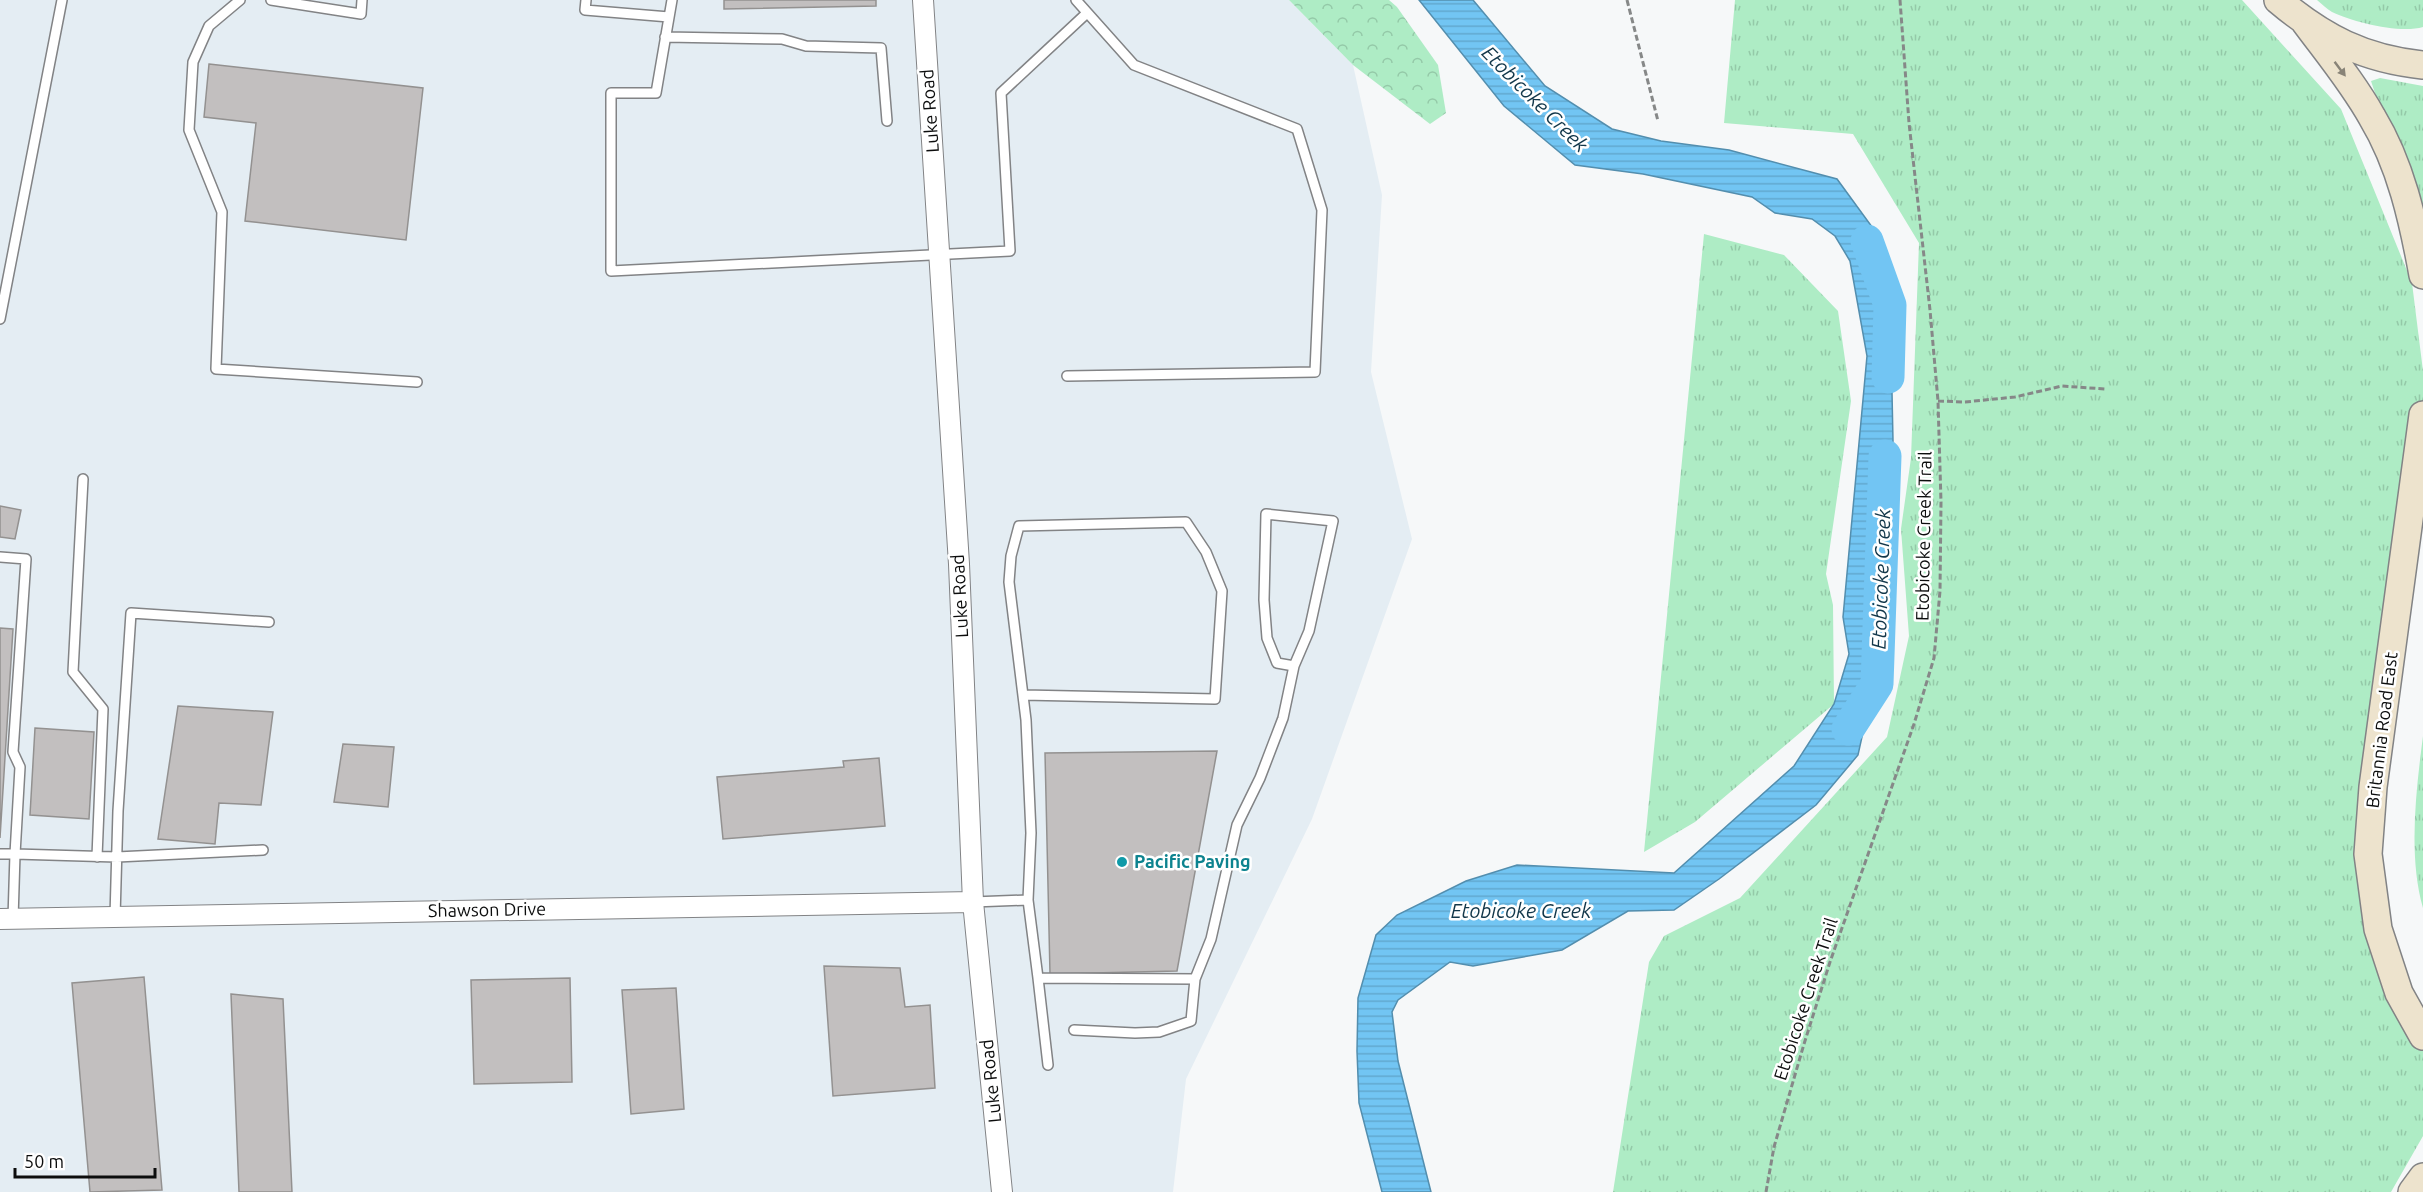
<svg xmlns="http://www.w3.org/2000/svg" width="2423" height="1192" font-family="Ubuntu,sans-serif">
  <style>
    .built { fill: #e4edf3 }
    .grass { fill: url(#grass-tufts) }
    .forest { fill: url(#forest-crowns) }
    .water { fill: url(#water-rules); stroke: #538eae; stroke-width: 1.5 }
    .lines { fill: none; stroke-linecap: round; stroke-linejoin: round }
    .river { stroke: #72c5f3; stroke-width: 33 }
    .building { fill: #c2bfbf; stroke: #939190; stroke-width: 1.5 }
    .lane-casing { stroke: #828385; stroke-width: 12 }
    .street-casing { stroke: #828385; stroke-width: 22 }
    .secondary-casing { stroke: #828385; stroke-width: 30 }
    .path { stroke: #868888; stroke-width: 3; stroke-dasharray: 6 3; stroke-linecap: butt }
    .lane { stroke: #fff; stroke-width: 9 }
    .street { stroke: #fff; stroke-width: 20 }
    .secondary { stroke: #ede3cd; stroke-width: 27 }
    .oneway { fill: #888377 }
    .culture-dot { fill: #0f9aa8; stroke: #fff; stroke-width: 2 }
    .labels { text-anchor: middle; stroke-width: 5; stroke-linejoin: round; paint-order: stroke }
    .street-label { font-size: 18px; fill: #0c0d0d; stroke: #fff }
    .culture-label { font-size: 18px; font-weight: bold; fill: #0d838f; stroke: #fff; text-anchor: start }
    .water-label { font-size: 20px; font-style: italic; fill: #12374a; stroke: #fff }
  </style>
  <defs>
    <pattern id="grass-tufts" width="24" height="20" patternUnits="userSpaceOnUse" patternTransform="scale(1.5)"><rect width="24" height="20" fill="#aeecc5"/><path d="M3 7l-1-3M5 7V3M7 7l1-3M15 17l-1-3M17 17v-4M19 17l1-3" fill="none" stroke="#94c9a8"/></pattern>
    <pattern id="forest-crowns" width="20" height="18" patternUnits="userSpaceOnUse" patternTransform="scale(1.5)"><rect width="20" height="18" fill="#aeecc5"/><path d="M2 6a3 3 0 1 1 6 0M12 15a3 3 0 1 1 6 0" fill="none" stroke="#94c9a8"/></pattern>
    <pattern id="water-rules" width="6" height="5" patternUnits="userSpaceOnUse" patternTransform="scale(1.5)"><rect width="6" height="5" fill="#72c5f3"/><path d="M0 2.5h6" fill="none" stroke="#62a8cf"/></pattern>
  </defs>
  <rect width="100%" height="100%" fill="#f6f8f9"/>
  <!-- built -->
  <path class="built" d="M0,0h1289l64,65 29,130 -11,177 41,167 -100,280 -126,260 -13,113h-1173z"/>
  <!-- grass -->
  <path class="grass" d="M1735,0h507l99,109 71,174 11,88v51l-56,423 56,196v95l-32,56h-778l36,-230 15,-26 76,-38 147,-161 22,-101 -8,-107 10,-71 8,-215 -66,-109 -129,-11z
    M2317,0h106v27c-23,7 -70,-5 -91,-15 -5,-3 -10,-8 -15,-12z
    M2380,78l43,8v124l-25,-72 -21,-39 -6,-18z
    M1704,234l80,21 54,56 13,90 -25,173 7,31 1,99 -139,118 -51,30z
    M2423,736v172c-15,-53 -7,-117 0,-172z"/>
  <!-- forest -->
  <path class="forest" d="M1289,0h100l8,7 41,58 8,48 -16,11 -77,-59z"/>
  <!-- water -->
  <path class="water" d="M1419,0h54l72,86 67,43 49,12 68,9 108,29 38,52 16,113 2,97 -19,122 5,97 -21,95 -42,50 -97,74 -45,31 -46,1 -66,39 -89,16 -23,-4 -52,38 -6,12 6,49 33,131h-49l-23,-89 -2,-52 1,-53 18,-63 21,-20 69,-34 51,-16 157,8 120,-107 40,-62 15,-50 -6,-37 24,-261 -17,-95 -15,-25 -23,-17 -37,-6 -23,-16 -109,-23 -68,-9 -71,-59z"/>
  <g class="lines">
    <!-- river -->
    <path class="river" d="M1867,241l23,64 -2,72
      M1848,729l29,-45 8,-228"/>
  </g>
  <!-- building -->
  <path class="building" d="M724,0h152v6l-152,3z
    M209,64l214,24 -17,152 -161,-19 11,-98 -52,-6z
    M0,506l21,4 -6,29 -15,-2z
    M0,628l13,1 -13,209z
    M178,706l95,6 -12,93 -42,-2 -4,41 -57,-5z
    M35,728l59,4 -5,87 -59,-4z
    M343,744l51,3 -6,60 -54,-5z
    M1217,751l-40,220 -127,3 -5,-221z
    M879,758l6,68 -162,13 -6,-62 127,-10 -1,-6z
    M824,966l76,2 5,39 25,-2 5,83 -102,8z
    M144,977l18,213 -72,2 -18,-209z
    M570,978l2,104 -98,2 -3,-104z
    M676,988l8,121 -53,5 -9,-124z
    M231,994l52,5 9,193h-53z"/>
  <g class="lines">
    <!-- lane casing -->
    <g class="lane-casing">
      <path id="lane" d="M240,0l-31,26 -16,36 -4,68 33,82 -6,157 201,13
        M271,0l90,14 1,-14
        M586,0l-1,10 84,7
        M672,0l-16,93h-45v178l399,-20 -9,-158 86,-80
        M665,37l117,2 24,7 75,2 6,73
        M0,319l62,-319
        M1067,376l248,-4 7,-162 -25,-81 -163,-64 -58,-65
        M83,479l-10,193 30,37 -6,148
        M0,557l26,2 -13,193 7,15 -5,87h-15
        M1023,695l192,4 7,-108 -16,-39 -20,-30 -167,4 -8,30 -2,26 17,138 5,113 -3,67
        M973,902l55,-2 10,78 157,1 16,-40 26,-114 23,-47 23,-60 11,-52 15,-35 24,-110 -67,-7 -2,86 3,38 10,25 17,3
        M115,917l3,-106 13,-198 138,9
        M13,919l2,-65 102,3 146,-7
        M1038,978l10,87
        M1074,1030l61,3 24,-1 32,-11 4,-42"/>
    </g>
    <!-- street casing -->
    <g class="street-casing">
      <path id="street" d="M923,0l36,564 14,338 29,290
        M0,919l973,-17"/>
    </g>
    <!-- secondary casing -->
    <g class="secondary-casing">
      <path id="secondary" d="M2278,0c45,38 86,59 145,65
        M2305,22c23,31 48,61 67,95 29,48 41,103 51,158
        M2423,415l-50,372 -5,67 10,75 21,64 24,43
        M2412,1192l11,-15"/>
    </g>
    <!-- path -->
    <path class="path" d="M1627,0l31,121
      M1938,401l27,1 50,-5 47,-11 43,3
      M1766,1192l8,-45 30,-103 26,-82 84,-238 20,-66 6,-67 1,-89 -3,-101 -8,-91 -21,-187 -9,-123"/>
    <!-- lane -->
    <use href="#lane" class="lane"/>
    <!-- street -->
    <use href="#street" class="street"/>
    <!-- secondary -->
    <use href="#secondary" class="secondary"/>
  </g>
  <!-- one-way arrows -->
  <defs><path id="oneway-solid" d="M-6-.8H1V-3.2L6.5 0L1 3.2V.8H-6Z" transform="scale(1.5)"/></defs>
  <use class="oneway" href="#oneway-solid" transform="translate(2340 69) rotate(53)"/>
  <!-- markers -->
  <circle class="culture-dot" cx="1122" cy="862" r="6"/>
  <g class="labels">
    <!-- street labels -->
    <g class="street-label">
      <text transform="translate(930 111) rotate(-94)" y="6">Luke Road</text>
      <text transform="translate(1924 536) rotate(-89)" y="6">Etobicoke Creek Trail</text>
      <text transform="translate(960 596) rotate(-93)" y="6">Luke Road</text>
      <text transform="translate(2382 730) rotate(-83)" y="6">Britannia Road East</text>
      <text transform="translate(487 910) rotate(-1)" y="6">Shawson Drive</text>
      <text transform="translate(1806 999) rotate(-72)" y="6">Etobicoke Creek Trail</text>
      <text transform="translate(991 1081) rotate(-96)" y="6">Luke Road</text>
    </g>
    <!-- culture labels -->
    <g class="culture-label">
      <text x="1134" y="868">Pacific Paving</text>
    </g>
    <!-- water labels -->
    <g class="water-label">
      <text transform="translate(1535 99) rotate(45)" y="7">Etobicoke Creek</text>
      <text transform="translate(1881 579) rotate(-88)" y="7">Etobicoke Creek</text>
      <text x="1521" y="918">Etobicoke Creek</text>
    </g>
  </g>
  <!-- scale -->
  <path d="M15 1168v9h140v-9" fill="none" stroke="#0c0d0d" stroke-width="3"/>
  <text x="24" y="1168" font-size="18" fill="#0c0d0d" stroke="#ffffff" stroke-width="4.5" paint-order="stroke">50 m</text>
</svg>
